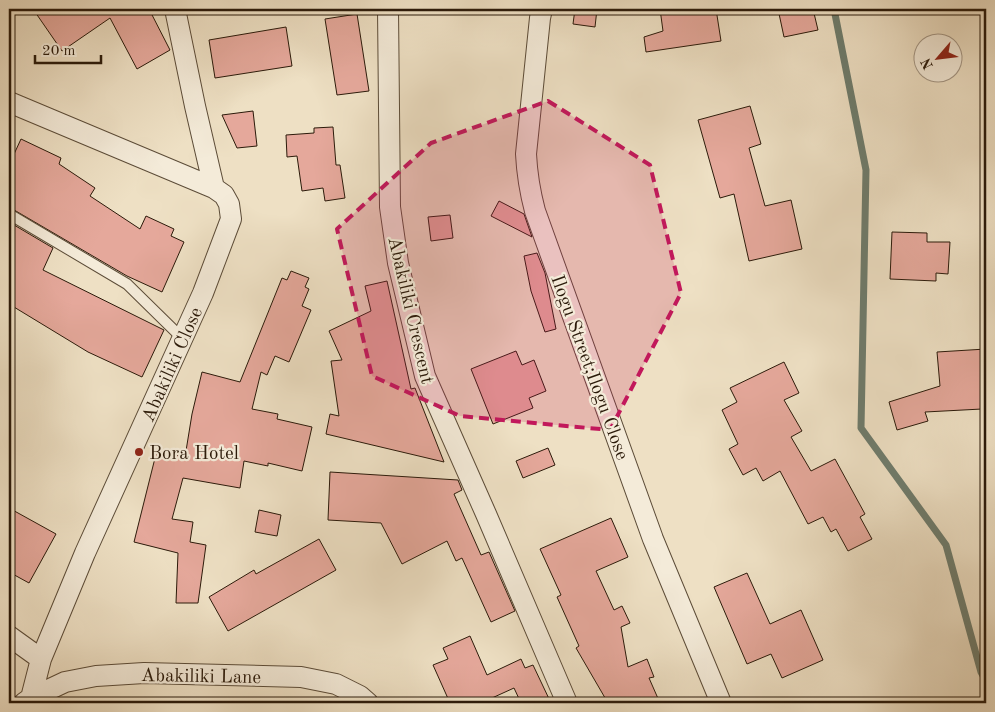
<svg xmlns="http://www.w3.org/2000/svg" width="995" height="712" font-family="'Old Standard TT',serif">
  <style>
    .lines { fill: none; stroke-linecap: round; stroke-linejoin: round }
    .stream { stroke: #6e7c6d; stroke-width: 7 }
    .building { fill: #e5a89b; stroke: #2b1a0a }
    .lane-casing { stroke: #5c4c38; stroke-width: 12 }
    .street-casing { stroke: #5c4c38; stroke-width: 22 }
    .lane { stroke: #f4ebd9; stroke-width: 10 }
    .street { stroke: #f4ebd9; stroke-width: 20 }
    .marked { fill: #c2185b; fill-opacity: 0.2; stroke: #c2185b; stroke-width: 4; stroke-dasharray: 10 6; stroke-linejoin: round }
    .poi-dot { fill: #8f2418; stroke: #f4ebd9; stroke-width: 2 }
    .labels { text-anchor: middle; stroke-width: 4.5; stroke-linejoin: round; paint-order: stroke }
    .street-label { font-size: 19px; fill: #2b1a0a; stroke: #f4ebd9 }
    .poi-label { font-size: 19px; fill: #2b1a0a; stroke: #f4ebd9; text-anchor: start }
  </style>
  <rect width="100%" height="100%" fill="#eee0c4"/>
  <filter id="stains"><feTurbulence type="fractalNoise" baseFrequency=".004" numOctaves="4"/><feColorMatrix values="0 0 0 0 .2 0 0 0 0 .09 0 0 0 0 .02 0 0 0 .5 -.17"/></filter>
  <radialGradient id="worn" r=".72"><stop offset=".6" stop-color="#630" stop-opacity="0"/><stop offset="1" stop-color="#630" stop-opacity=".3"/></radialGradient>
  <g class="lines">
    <!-- stream -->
    <path class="stream" d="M834,9l32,161 -5,258 85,117 35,127 5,9"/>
  </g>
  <!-- building -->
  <path class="building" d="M33,9h116l21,41 -33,19 -27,-51 -48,33z
    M575,9h22l-2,18 -22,-3z
    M660,9h56l5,32 -75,11 -2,-15 19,-6z
    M778,9h35l5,21 -34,7z
    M357,14l12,77 -32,4 -12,-76z
    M286,27l6,39 -77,12 -6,-38z
    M750,106l11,38 -12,4 16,58 26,-6 11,49 -53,12 -15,-67 -14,4 -22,-78z
    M253,111l4,35 -20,2 -15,-33z
    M333,127l3,38h4l5,33 -20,3 -2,-13 -21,3 -5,-35 -10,1 -1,-22 28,-2v-5z
    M21,139l40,19 -2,6 36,24 -5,8 50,33 6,-13 28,13 -3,7 13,6 -22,50 -35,-16 -118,-69v-42z
    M499,201l25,13 8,23 -41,-21z
    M450,215l3,23 -22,3 -3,-24z
    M9,222l44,26 -10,22 121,60 -22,47 -54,-25 -79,-48z
    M892,232l35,1v9h23l-2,32 -12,-1v8l-46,-2z
    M537,253l8,20 11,56 -11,3 -14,-41 -7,-35z
    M291,271l18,7 -4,9 4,2 -7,17 9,4 -22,52 -14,-6 -8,19 -6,-3 -9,37 26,5 -1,5 35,8 -10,44 -34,-8v3l-24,-5 -4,27 -57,-10 -11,41 21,3 -3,20 16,3 -8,58h-22l2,-50 -44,-11 23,-92 28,7 7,-43 10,-42 38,10 42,-104 5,2z
    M387,281l24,108 4,-1 29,74 -118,-28 4,-20 9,2 -8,-55 11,-1 -13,-29 42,-20 -6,-25z
    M986,349v51l-4,1v8l-57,3 3,9 -31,9 -8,-28 51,-16 -3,-34z
    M516,351l6,14 12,-5 12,31 -17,7 4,10 -40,16 -22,-55z
    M784,362l15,31 -15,7 18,31 -11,6 20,34 24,-12 30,55 -5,3 12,22 -24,12 -12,-22 -5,3 -8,-15 -15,7 -28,-53 -17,10 -7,-13 -13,7 -14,-26 9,-5 -16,-34 15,-8 -7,-14z
    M548,448l7,17 -32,13 -7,-17z
    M330,472l128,8 4,10 -8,4 27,61 8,-3 26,59 -24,11 -29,-64 -6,3 -9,-20 -45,23 -21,-41 -53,-3z
    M9,508l47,26 -27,49 -20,-11z
    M259,510l22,5 -4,21 -22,-4z
    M611,518l17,39 -32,14 18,39 8,-4 8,17 -9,4 7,40 19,-8 7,18 -5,1 11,25h-52l-32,-55 3,-2 -22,-49 4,-2 -21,-46z
    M319,539l17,31 -108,61 -19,-34 45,-27 2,4z
    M747,573l23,51 31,-14 22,50 -41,18 -11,-24 -24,10 -33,-77z
    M470,636l17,39 34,-16 4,9 8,-3 18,38h-30l-7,-15 -33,15h-31l-17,-38 15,-6 -5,-11z"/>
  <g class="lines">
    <!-- lane casing -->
    <g class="lane-casing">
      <path id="lane" d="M9,214l118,70 55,54"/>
    </g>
    <!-- street casing -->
    <g class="street-casing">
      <path id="street" d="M175,9l20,97 19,82
        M388,9l2,198 8,56 27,113 61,138 81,189
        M542,9l-2,9 -14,136c1,20 4,38 9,57l118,328 68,164
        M9,102l205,86 10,7 5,9 2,15 -28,74 -118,260 -44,106
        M9,636l32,23 -10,39
        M24,703l7,-5 34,-16 31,-6 48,-3 157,4 35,7 24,12 8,7"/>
    </g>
    <!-- lane -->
    <use href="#lane" class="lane"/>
    <!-- street -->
    <use href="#street" class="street"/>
  </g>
  <!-- marked area -->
  <path class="marked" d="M548,101l102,64 31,128 -71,137 -150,-14 -88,-40 -35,-147 94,-86z"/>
  <!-- markers -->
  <circle class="poi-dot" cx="139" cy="452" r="5"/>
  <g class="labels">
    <!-- street labels -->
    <g class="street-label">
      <text transform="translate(412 310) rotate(77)" y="7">Abakiliki Crescent</text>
      <text transform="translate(171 364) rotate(-66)" y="7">Abakiliki Close</text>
      <text transform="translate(591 367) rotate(70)" y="7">Ilogu Street;Ilogu Close</text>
      <text transform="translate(201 675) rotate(1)" y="7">Abakiliki Lane</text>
    </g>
    <!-- poi labels -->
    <g class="poi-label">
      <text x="149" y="459">Bora Hotel</text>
    </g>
  </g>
  <!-- margin -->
  <rect width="995" height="712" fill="none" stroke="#eee0c4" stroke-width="30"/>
  <rect x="10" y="10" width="975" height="692" fill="none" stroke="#2b1a0a" stroke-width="2.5"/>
  <rect x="15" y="15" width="965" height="682" fill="none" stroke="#2b1a0a"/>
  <!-- north arrow -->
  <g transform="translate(938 58) rotate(242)"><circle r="24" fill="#f4ebd9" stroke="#a49786"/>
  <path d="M0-4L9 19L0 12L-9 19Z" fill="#8f2418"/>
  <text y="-8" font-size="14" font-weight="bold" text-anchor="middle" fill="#2b1a0a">N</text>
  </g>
  <!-- scale -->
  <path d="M35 55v8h66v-8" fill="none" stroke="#2b1a0a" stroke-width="2.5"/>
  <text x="42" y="55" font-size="15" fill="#2b1a0a" stroke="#f4ebd9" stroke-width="4" paint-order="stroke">20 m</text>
  <rect width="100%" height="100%" filter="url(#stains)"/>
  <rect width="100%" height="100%" fill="url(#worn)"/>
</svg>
